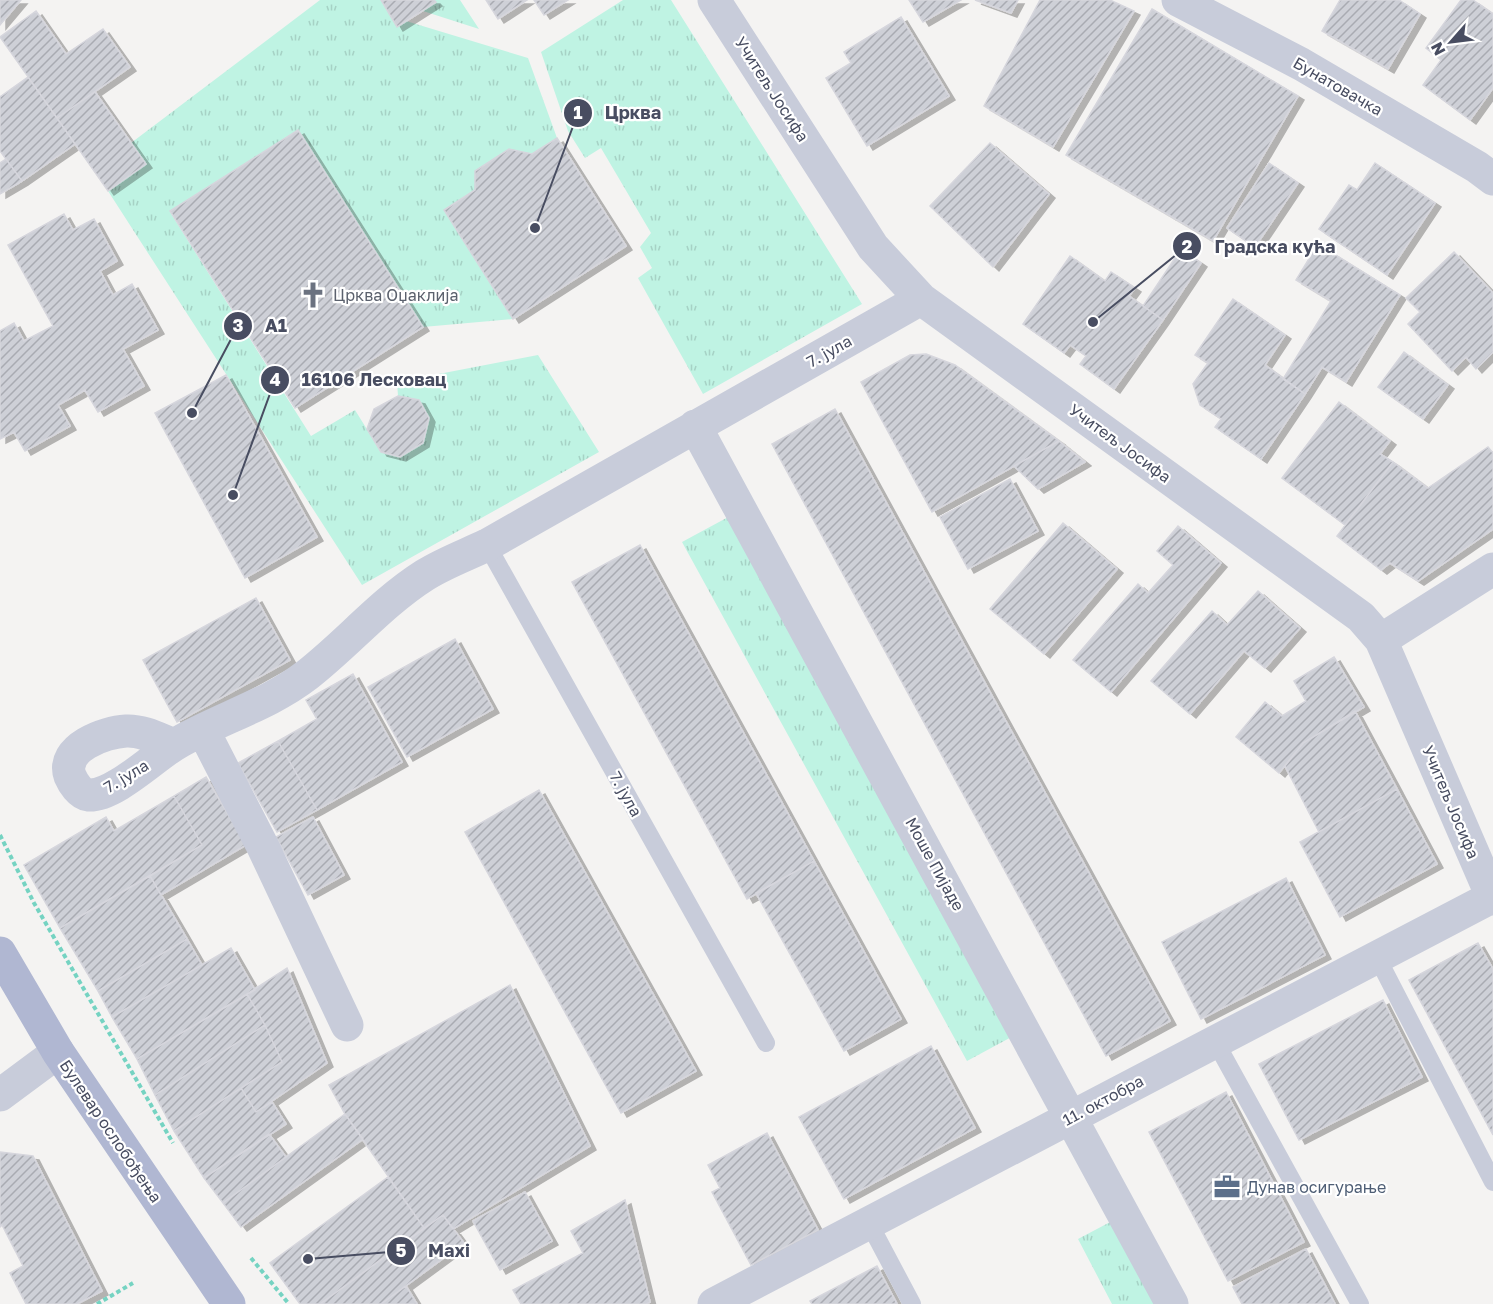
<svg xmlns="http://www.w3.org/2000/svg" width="1493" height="1304" font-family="'Golos Text',sans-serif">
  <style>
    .grass { fill: url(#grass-tufts) }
    .building { fill: url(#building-hatch); stroke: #d6d6dd; stroke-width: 1.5; filter: url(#shadow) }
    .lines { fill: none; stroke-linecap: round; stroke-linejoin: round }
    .path { stroke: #75d3c2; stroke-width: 4; stroke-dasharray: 4.5 3; stroke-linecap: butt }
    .lane { stroke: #c8ccda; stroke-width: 18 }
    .street { stroke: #c8ccda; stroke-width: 33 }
    .primary { stroke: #b0b7d2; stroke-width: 33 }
    .labels { text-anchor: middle; stroke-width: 4.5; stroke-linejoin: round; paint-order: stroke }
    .street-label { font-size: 16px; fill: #484d61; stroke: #fff }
    .worship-label { font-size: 16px; fill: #5b616d; stroke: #fff; text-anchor: start }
    .service-label { font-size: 16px; fill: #4e5e75; stroke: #fff; text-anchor: start }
    .leader { fill: none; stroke: #484d61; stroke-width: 2 }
    .callout-dot { fill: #484d61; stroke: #fff; stroke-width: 2 }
    .mark-label { font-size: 18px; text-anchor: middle; font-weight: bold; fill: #fff }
    .callout-label { font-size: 18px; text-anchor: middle; font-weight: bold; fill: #484d61; stroke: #fff; stroke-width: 4.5; stroke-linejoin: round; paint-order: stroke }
  </style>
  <defs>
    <pattern id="grass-tufts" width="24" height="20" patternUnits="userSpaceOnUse" patternTransform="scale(1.5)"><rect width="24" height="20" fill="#bff3e3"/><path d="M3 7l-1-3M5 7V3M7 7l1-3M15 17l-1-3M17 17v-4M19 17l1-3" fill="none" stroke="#a6d2c5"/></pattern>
    <pattern id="building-hatch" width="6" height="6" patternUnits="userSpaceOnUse" patternTransform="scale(1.5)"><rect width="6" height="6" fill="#ced0d7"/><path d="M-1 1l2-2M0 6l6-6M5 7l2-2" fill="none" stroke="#a9abb2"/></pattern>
    <filter id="shadow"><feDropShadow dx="6" dy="4" stdDeviation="0" flood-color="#0004"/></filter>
  </defs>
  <rect width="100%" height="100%" fill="#f4f3f2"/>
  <!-- grass -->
  <path class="grass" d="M320,0h61l16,27 9,-6 122,37 29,80 -25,16 -23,-5 -33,22 37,148 -90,8 -125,-197 -128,82 141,224 44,-26 26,42 19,5 23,-14 6,-25 -10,-18 -21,-4 -1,-14 141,-27 61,97 -237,133 -254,-394 38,-27 -15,-21z
    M434,0h26l19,29 -56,-18 13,-9z
    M623,0h48l191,304 -159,90 -65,-116 14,-10 -12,-21 11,-14 -50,-85 -16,10 -17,-27 -27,-79z
    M732,515l285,519 -50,27 -285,-519z
    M1114,1220l45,84h-47l-34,-65z"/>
  <!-- building -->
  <path class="building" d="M0,0h21l-21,25z
    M381,0h53l2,2 -39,25z
    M486,0h41l-29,19z
    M534,0h34l-24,15z
    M909,0h52l-38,22z
    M975,0h43l-7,13z
    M1040,0h70l24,11 -81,136 -69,-41z
    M1340,0h59l21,14 -32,55 -66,-38z
    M1461,0h12l20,14v74l-23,32 -47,-35 18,-25 -15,-12z
    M1152,9l146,87 -85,145 -147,-86z
    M36,11l30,43 37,-25 27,38 -73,51 -57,-81z
    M901,17l48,79 -82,50 -41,-68 25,-15 -7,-11z
    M28,77l47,67 -53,37 -22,-30v-54z
    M95,92l51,72 -38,27 -51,-73z
    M298,130l125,197 -128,81 -125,-197z
    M557,138l69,108 -113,73 -69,-109 31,-20v-19l34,-22 23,5z
    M990,143l59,51 -56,73 -63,-61z
    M6,159l16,22 -22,13v-31z
    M1269,163l29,20 -43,64 -28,-19z
    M1375,163l60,40 -48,72 -68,-46 30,-44 8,5z
    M64,214l9,16 21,-11 23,42 -17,10 13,24 19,-11 26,46 -35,19 21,37 -46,26 -13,-22 -27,15 12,21 -45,25 -11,-19 -14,7v-108l14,-8 10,18 29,-15 -45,-81z
    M1318,244l82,51 -54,87 -24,-15 -17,27 -22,-15 48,-78 -35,-21z
    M1181,249l20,14 -38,57 -20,-14z
    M1454,252l39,41v59l-17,17 -10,-12 -14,14 -44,-47 12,-12 -14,-14z
    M1070,256l35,25 6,-9 24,16 -6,8 34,24 -49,69 -34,-25 6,-8 -16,-11 -6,8 -41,-29z
    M1233,299l52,36 -20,30 40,29 -44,65 -46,-32 6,-8 -21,-14 -7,-21 15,-21 -13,-8z
    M1404,352l44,33 -25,34 -45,-32z
    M926,354l29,11 104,76 -127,71 -71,-130 49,-27z
    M226,375l91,162 -72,41 -90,-165z
    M398,396l21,4 10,18 -6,25 -23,14 -19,-5 -14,-23 7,-20z
    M1339,402l51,39 -10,13 13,8 -48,63 -63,-47z
    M835,409l335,612 -64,35 -334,-612z
    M1059,441l26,21 -47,27 -24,-23z
    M1488,447l5,6v76l-75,52 -28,-18 -9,7 -44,-34 56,-74 35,26z
    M1010,479l28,52 -70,38 -28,-52z
    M1063,523l54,46 -73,85 -54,-45z
    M1178,526l43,37 -110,129 -38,-32 65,-76 10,9 25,-28 -16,-14z
    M640,545l174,316 -67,38 -175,-317z
    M1258,591l42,37 -35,40 -21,-17 -54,63 -39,-33 61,-70 15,14z
    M256,598l34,62 -113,62 -34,-62z
    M455,639l38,70 -86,48 -39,-70z
    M1334,657l30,50 -61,36 -24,30 -43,-36 29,-35 17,14 24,-15 -12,-20z
    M353,674l49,88 -85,48 -39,-69 39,-22 -11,-19z
    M1355,711l42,78 -78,43 -34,-66 18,-23z
    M278,741l39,69 -40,22 -39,-69z
    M206,777l40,68 -85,50 -11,-19 52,-31 -28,-49z
    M1397,789l40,75 -97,53 -40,-75z
    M539,790l157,281 -75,42 -156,-281z
    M174,796l28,49 -142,83 -36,-63 82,-48 8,14z
    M313,817l31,58 -36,20 -32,-58z
    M814,861l87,158 -57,32 -88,-158z
    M150,876l37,63 -89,52 -38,-63z
    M1286,878l39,77 -124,64 -39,-77z
    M187,939l15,26 -90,52 -14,-26z
    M1478,943l15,26v166l-84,-155z
    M231,948l24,42 -118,69 -25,-42z
    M287,968l40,95 -71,49 -15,-24 41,-26 -17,-37 -18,-31z
    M510,985l80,161 -137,83 -10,-14 -19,13 -79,-114 -16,-29z
    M247,994l18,31 -110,70 -18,-36z
    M1383,1000l39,77 -123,63 -40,-76z
    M265,1025l17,37 -108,69 -19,-36z
    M931,1046l44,82 -131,71 -45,-82z
    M241,1088l15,24 16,-10 14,22 -82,54 -30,-47z
    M1226,1092l78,150 -76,39 -79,-149z
    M345,1114l18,25 -122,88 -18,-24z
    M767,1133l51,97 -67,35 -39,-73 8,-4 -12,-23z
    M269,1134l17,23 -63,46 -19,-25z
    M0,1152l33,4 69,135 -25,13h-51l-16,-31 13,-7 -21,-41 -2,2z
    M388,1177l36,51 -104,76h-20l-30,-41z
    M525,1192l27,49 -52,29 -27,-49z
    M625,1200l25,102 -4,2h-125l-8,-14 70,-37 -12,-22z
    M443,1215l21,28 -83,61h-61z
    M1306,1249l29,55h-93l-9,-17z
    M877,1266l20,38h-85l-2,-3z
    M406,1286l11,18h-36z"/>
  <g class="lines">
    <!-- path -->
    <path class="path" d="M0,835l34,68 139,240
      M251,1258l38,46
      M97,1304l36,-21"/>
    <!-- lane -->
    <path class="lane" d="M487,545l279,498
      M1377,957l116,225
      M1215,1041l145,263
      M869,1223l43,81"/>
    <!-- street -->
    <path class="street" d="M714,0l159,247 48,52 440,318 20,23 112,259
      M1178,0l123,64 176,103 16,12
      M695,426l477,878
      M1381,640l112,-71
      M203,730l60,117 84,178
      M174,745c-15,-6 -32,-15 -48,-14 -21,1 -66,17 -56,45 3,7 10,18 18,19 25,2 66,-38 86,-50 43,-26 93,-39 133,-70 41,-32 74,-72 118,-100 19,-12 41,-20 62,-30l434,-246
      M0,1095l58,-43
      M714,1304l778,-407"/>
    <!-- primary -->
    <path class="primary" d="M0,953l58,99 171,252"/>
  </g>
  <!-- icons -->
  <defs>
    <g id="church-bare" transform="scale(2.07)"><path d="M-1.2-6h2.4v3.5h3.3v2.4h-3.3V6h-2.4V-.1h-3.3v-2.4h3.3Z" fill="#6b7280" stroke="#fff" stroke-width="2.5" paint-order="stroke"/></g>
    <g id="office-bare" transform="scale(2.07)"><path d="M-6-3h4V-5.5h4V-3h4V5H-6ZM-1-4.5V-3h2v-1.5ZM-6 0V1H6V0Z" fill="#5c6f8a" stroke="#fff" stroke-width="2.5" paint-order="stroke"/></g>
  </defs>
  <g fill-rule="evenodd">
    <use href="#church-bare" x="313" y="295"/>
    <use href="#office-bare" x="1227" y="1187"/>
  </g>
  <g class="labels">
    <!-- street labels -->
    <g class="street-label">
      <text transform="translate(1338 86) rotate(30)" y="6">Бунатовачка</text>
      <text transform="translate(772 89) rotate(57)" y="6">Учитељ Јосифа</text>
      <text transform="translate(829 351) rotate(-29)" y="6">7. јула</text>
      <text transform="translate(1120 443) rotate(36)" y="6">Учитељ Јосифа</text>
      <text transform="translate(126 776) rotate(-31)" y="6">7. јула</text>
      <text transform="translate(626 794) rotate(61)" y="6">7. јула</text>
      <text transform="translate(1451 802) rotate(67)" y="6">Учитељ Јосифа</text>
      <text transform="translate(935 864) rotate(61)" y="6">Моше Пијаде</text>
      <text transform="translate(1103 1100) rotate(-28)" y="6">11. октобра</text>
      <text transform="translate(111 1131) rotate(56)" y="6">Булевар ослобођења</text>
    </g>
    <!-- worship labels -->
    <g class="worship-label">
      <text x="333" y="301">Црква Оџаклија</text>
    </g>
    <!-- service labels -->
    <g class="service-label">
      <text x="1247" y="1193">Дунав осигурање</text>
    </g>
  </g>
  <!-- callouts -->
  <path class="leader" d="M535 228L578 113M1093 322L1187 246M192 413L238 326M233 495L275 380M308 1259L401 1251"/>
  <g class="callout-dot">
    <circle cx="535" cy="228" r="6"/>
    <circle cx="1093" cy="322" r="6"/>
    <circle cx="192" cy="413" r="6"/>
    <circle cx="233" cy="495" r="6"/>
    <circle cx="308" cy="1259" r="6"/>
    <circle cx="578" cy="113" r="15"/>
    <circle cx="1187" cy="246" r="15"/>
    <circle cx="238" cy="326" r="15"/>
    <circle cx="275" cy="380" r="15"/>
    <circle cx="401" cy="1251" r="15"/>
  </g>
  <g class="mark-label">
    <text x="578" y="119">1</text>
    <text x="1187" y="253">2</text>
    <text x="238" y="332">3</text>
    <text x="275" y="386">4</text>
    <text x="401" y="1257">5</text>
  </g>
  <g class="callout-label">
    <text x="633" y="119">Црква</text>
    <text x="1275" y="253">Градска кућа</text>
    <text x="276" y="332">A1</text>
    <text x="374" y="386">16106 Лесковац</text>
    <text x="449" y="1257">Maxi</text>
  </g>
  <!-- north arrow -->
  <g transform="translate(1451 42) rotate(242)" stroke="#ffffff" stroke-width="4.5" paint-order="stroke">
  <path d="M0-4.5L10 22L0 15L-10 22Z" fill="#484d61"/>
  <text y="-9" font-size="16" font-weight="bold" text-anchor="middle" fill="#484d61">N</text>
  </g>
</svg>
